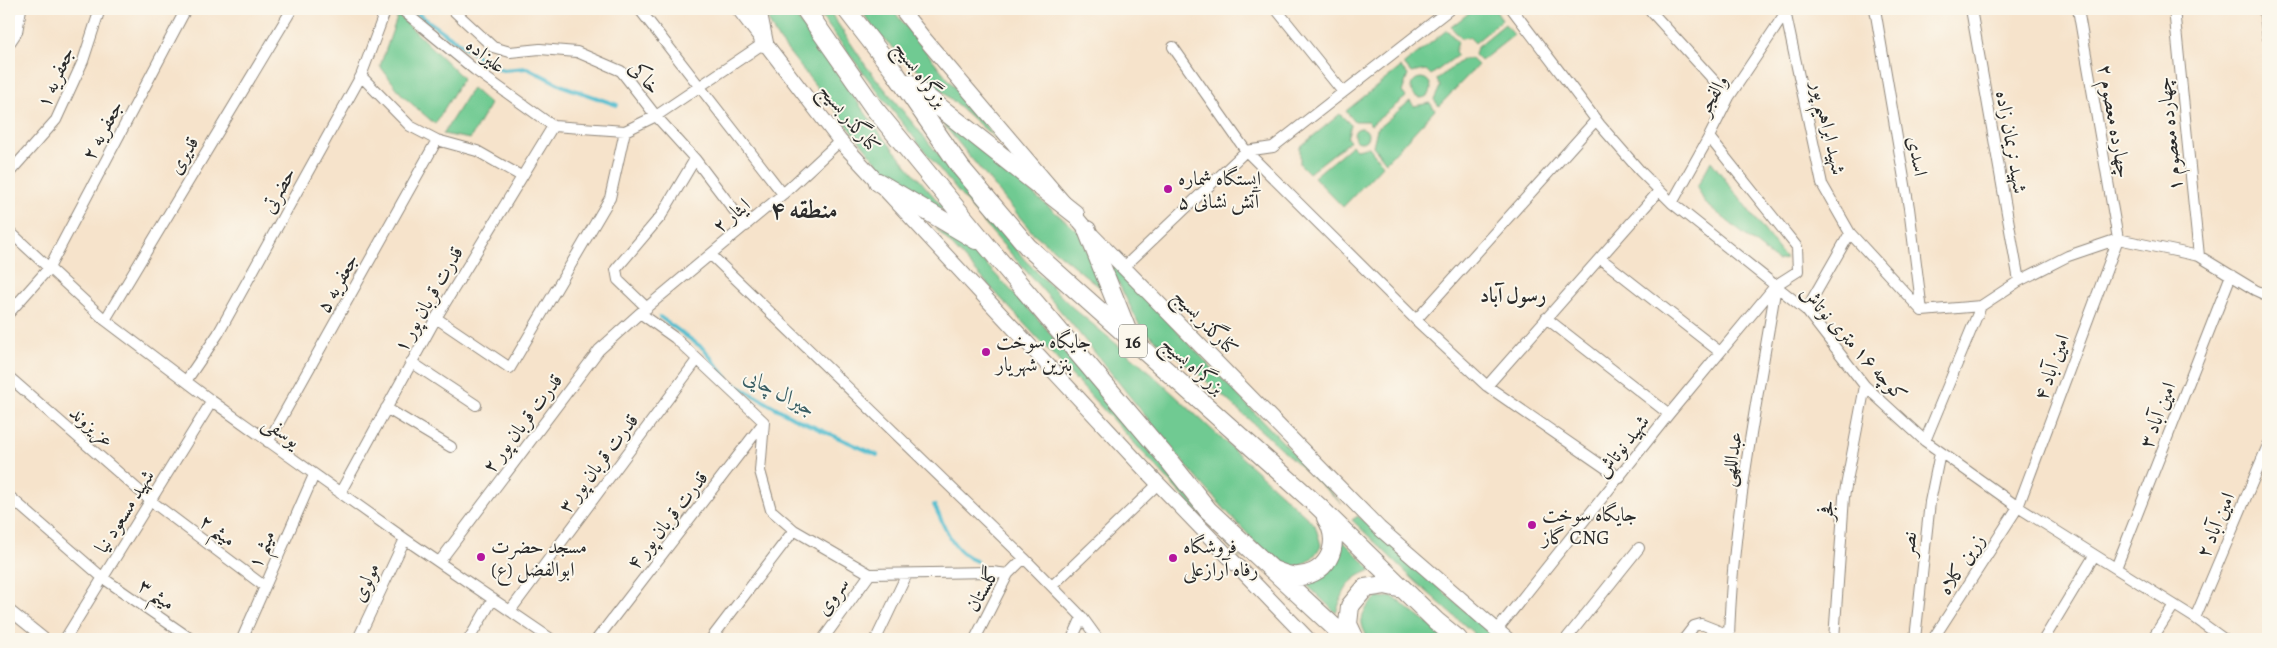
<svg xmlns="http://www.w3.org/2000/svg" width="2277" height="648" font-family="Alegreya,Amiri,serif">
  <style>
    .green { fill: #70ca92; stroke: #4e7a5e }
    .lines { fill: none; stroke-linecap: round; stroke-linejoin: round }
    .stream { stroke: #53bdcf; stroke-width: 4 }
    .street-casing { stroke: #90877b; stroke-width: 12 }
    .secondary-casing { stroke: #90877b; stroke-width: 16 }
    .highway-casing { stroke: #90877b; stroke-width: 20 }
    .street { stroke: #fff; stroke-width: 10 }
    .secondary { stroke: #fff; stroke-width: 14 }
    .highway { stroke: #fff; stroke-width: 18 }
    .poi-dot { fill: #b5179e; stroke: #fbf7ec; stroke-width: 2 }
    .labels { text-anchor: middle; stroke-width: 4; stroke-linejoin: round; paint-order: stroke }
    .shield { fill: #fbf7ec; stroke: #696865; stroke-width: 1 }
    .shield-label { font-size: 19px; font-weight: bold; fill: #2b2b2b }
    .street-label { font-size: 20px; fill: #2b2b2b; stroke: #fbf7ec }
    .poi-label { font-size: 20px; fill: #2b2b2b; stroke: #fbf7ec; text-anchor: start }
    .neighbourhood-label { font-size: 21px; font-weight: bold; fill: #2b2b2b; stroke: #fbf7ec }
    .water-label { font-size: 21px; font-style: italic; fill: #395e64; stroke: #fbf7ec }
    .district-label { font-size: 25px; font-weight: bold; fill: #2b2b2b; stroke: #fbf7ec }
  </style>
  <rect width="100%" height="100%" fill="#fbf7ec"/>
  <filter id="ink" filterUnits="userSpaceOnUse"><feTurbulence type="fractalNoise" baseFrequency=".02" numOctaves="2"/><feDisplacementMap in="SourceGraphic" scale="10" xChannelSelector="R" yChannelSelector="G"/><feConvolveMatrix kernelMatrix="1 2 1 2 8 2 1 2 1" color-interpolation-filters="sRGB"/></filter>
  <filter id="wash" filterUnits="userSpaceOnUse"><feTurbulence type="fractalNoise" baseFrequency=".0096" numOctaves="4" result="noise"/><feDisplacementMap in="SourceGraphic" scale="20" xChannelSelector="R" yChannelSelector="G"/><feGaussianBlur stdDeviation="1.12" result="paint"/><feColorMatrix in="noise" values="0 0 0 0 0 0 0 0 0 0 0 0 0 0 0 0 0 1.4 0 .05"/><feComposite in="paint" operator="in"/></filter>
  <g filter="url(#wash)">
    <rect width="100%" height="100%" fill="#f6e3cb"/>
    <!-- green -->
    <path class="green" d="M763,9h27l92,127 66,77 -53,-28 -119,-149z
      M816,9h12l38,57 158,193 49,49 70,58 172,159 6,20c-7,14 -22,29 -40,20 -15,-8 -27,-25 -39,-37 -52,-55 -99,-115 -146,-174 -34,-43 -70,-83 -106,-124 -61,-72 -119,-145 -174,-221z
      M860,9h32l106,132 -120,-107z
      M1474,9l21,1 7,10 -27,23 -6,-6 -8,1 -10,-11z
      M398,15l65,63 -28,46 -32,-28 -23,-30z
      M1505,24l9,11 -33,26 -6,-6 2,-8z
      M1447,30l11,12 -3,10 3,3 -27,20 -5,-5 -15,3 -7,-9z
      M1471,58l7,7 -39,41 -5,-6 6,-13 -3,-8 25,-19z
      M1401,67l7,8 -6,17 4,5 -35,28 -4,-4h-13l-8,-10z
      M1411 88a10 10 0 1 1 20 0a10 10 0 1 1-20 0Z
      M472,88l18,16 -20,35 -27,-5z
      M1410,101l4,5 16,-3 5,7 -49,52 -13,-16 4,-17z
      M929,107l151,126 22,56 -70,-57z
      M1340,114l11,11 -4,13 3,3 -41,32 -9,-9v-17z
      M1354 135a7 7 0 1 1 14 0a7 7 0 1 1-14 0Z
      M1352,145l4,4 13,-2 14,18 -40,42 -29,-30z
      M1711,161l75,98 -9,2 -72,-58 -8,-16z
      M936,228l43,29 61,64 201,238z
      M1105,256l237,248 -140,-127 -61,-49z
      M1358,516l139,123h-17l-65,-58 -63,-61z
      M1341,539l31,31c-25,8 -28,21 -36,43l-29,-28 11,-8z
      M1393,597l55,42h-79c-13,-18 -7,-28 7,-41z"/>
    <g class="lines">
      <!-- stream -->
      <path class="stream" d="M411,9l80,57 12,4 24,-2 36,18 54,19
        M660,317l44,32 26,33 64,36 83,37
        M934,505c12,23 17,46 42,56"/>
    </g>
  </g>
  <g filter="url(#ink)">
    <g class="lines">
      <!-- street casing -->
      <g class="street-casing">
        <path id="street" d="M401,9l74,61 78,56
          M452,9l41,38 17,5 30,-3 37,3 44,19 35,45 39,43 51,67
          M1276,9l67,83
          M1512,9l88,116 40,46 32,32 134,107 59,76 60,55 93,66 177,111 29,21
          M1649,9l80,88
          M1875,9l34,199 13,103
          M1971,9l48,272
          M2174,9l25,247
          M2264,9l4,29
          M640,10l143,184
          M1785,11l37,173 28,49 72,78 59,-5 38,-25 49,-25 50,-17 81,17 56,34 13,6
          M9,44l8,-12 4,-23
          M1173,47l73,104 170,169 71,66 133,92
          M361,76l49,50 27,14 40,11 44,25
          M553,126l72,5 31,-15 108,-73
          M9,173l47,-53 27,-59 17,-52
          M1672,203l37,-66 20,-40 59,-88
          M9,231l96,89 107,81 193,138 146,100
          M711,255l313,303 58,59 16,22
          M1600,258l120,94
          M1124,267l122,-116 27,-4 177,-138
          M647,308l-29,-28 -2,-11 45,-53 34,-57
          M1806,310l44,-77
          M9,313l40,-45 137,-259
          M640,313l35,25 89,84 -4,49 11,39 23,20 76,44 122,-2 16,2
          M436,318l74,50 100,-170 15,-67
          M1546,318l123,96
          M105,320l187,-311
          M1416,320l180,-200
          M411,362l65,43
          M9,377l142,124 113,85
          M186,381l32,-47 143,-258 25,-67
          M1487,386l172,-195
          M386,408l65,39
          M1925,441l56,-135
          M268,442l169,-302
          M340,493l96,-175 117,-192
          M9,496l94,82 88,61
          M440,561l159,-211 41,-37 143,-119 57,-53
          M2116,568l115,-293
          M1052,586l106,-102
          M9,610l36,29
          M510,611l187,-251
          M2195,618l73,-173
          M1497,630l172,-216 107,-129 22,-14 -1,-24 -88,-110
          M65,639l147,-238
          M242,639l72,-164
          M358,639l47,-100
          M469,639l24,-40
          M597,639l167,-217
          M711,639l83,-109
          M823,639l47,-65
          M876,639l31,-65
          M975,639l33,-65 16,-16
          M1072,639l10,-22
          M1566,639l73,-91
          M1684,639l10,-13 7,-2 28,11
          M1729,639c3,-118 28,-236 47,-353
          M1834,639l10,-142 21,-111
          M1915,639l15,-137 10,-49
          M1933,639l85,-132 100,-268 -40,-230
          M2044,639l50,-83
          M2152,639l22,-34"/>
      </g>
      <!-- secondary casing -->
      <g class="secondary-casing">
        <path id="secondary" d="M739,9l101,132 306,330 162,168
          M901,9l22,28 164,193 292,298 128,111"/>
      </g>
      <!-- highway casing -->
      <g class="highway-casing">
        <path id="highway" d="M757,9l7,34
          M805,9l69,99 114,139 178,210 42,53 139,129
          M846,9l48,62 67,97 67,79 290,259 118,115 22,18
          M909,83l166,131
          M878,182l98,58
          M1087,230l42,105
          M1273,570c6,2 13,5 19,6 33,3 52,-30 34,-58
          M1355,639l-7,-15 2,-18 15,-18 20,-3 18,4"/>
      </g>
      <!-- street -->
      <use href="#street" class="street"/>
      <!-- secondary -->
      <use href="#secondary" class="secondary"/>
      <!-- highway -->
      <use href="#highway" class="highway"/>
    </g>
  </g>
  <!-- markers -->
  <g class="poi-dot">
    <circle cx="1168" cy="189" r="5"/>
    <circle cx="986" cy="352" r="5"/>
    <circle cx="1532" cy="525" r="5"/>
    <circle cx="481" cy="557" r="5"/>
    <circle cx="1173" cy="558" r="5"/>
  </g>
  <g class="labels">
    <!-- shield labels -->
    <rect class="shield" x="1119" y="324.5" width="28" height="33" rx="4"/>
    <g class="shield-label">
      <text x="1133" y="348">16</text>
    </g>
    <!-- street labels -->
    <g class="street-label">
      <text transform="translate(486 55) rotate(38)" y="7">علیزاده</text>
      <text transform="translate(921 74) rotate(54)" y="7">بزرگراه بسیج</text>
      <text transform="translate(55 77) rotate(-66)" y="7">جعفریه ۱</text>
      <text transform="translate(645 77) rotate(48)" y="7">خاکی</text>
      <text transform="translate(1712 95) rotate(-61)" y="7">والفجر</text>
      <text transform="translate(850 118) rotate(50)" y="7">کنارگذر بسیج</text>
      <text transform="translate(2115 121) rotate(80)" y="7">چهارده معصوم ۲</text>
      <text transform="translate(1829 128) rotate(77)" y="7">شهید ابراهیم پور</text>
      <text transform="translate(102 130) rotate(-62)" y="7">جعفریه ۲</text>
      <text transform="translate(2169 134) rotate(-96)" y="7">چهارده معصوم ۱</text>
      <text transform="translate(2012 142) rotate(80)" y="7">شهید نریمان زاده</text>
      <text transform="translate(183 155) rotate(-59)" y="7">قدیری</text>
      <text transform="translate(1918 156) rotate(80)" y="7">اسدی</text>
      <text transform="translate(278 190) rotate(-61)" y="7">حضرتی</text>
      <text transform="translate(731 215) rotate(-40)" y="7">ایثار ۲</text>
      <text transform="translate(337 283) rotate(-61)" y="7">جعفریه ۵</text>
      <text transform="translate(428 299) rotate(-60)" y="7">قدرت قربان پور ۱</text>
      <text transform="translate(1206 322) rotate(46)" y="7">کنارگذر بسیج</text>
      <text transform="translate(1854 343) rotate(48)" y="7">کوچه ۱۶ متری نوتاش</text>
      <text transform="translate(1193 365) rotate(41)" y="7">بزرگراه بسیج</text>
      <text transform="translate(2051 367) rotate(-70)" y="7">۴ امین آباد</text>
      <text transform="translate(2157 415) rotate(-69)" y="7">۳ امین آباد</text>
      <text transform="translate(522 423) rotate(-53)" y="7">قدرت قربان پور ۲</text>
      <text transform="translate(92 426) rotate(41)" y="7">عزیزوند</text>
      <text transform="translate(282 431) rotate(36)" y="7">یوسفی</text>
      <text transform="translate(1622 446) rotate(-52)" y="7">شهید نوتاش</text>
      <text transform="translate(1731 459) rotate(-81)" y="7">عبداللهی</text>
      <text transform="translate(598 463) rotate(-53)" y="7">قدرت قربان پور ۳</text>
      <text transform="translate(1826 510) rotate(-85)" y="7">فجر</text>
      <text transform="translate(124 511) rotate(-58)" y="7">شهید مسعود نیا</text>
      <text transform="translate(667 520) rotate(-52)" y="7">قدرت قربان پور ۴</text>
      <text transform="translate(2215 525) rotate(-67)" y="7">۲ امین آباد</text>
      <text transform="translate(218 530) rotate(37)" y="7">میثم ۲</text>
      <text transform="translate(1908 544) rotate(-84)" y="7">نصر</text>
      <text transform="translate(261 549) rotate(-66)" y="7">میثم ۱</text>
      <text transform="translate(1961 564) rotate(-57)" y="7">زرین کلاه</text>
      <text transform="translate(365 582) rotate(-65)" y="7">مولوی</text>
      <text transform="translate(982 589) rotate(-61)" y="7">گلستان</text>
      <text transform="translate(157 594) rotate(35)" y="7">میثم ۳</text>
      <text transform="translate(832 596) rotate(-54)" y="7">سروی</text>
    </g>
    <!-- poi labels -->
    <g class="poi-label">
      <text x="1178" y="185">ایستگاه شماره<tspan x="1178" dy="23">۵ آتش نشانی</tspan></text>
      <text x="996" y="348">جایگاه سوخت<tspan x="996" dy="23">بنزین شهریار</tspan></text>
      <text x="1542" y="521">جایگاه سوخت<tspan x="1542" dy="23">گاز CNG</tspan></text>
      <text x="491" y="553">مسجد حضرت<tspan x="491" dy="23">ابوالفضل (ع)</tspan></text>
      <text x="1183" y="553">فروشگاه<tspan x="1183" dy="23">رفاه آرازعلی</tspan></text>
    </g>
    <!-- neighbourhood labels -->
    <g class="neighbourhood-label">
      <text x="1513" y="302">رسول آباد</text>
    </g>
    <!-- water labels -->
    <g class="water-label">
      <text transform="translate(780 392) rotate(28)" y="7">جیرال چایی</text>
    </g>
    <!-- district labels -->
    <g class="district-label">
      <text x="804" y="218">منطقه ۴</text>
    </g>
  </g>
  <!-- margin -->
  <rect width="2277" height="648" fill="none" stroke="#fbf7ec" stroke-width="30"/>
</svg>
